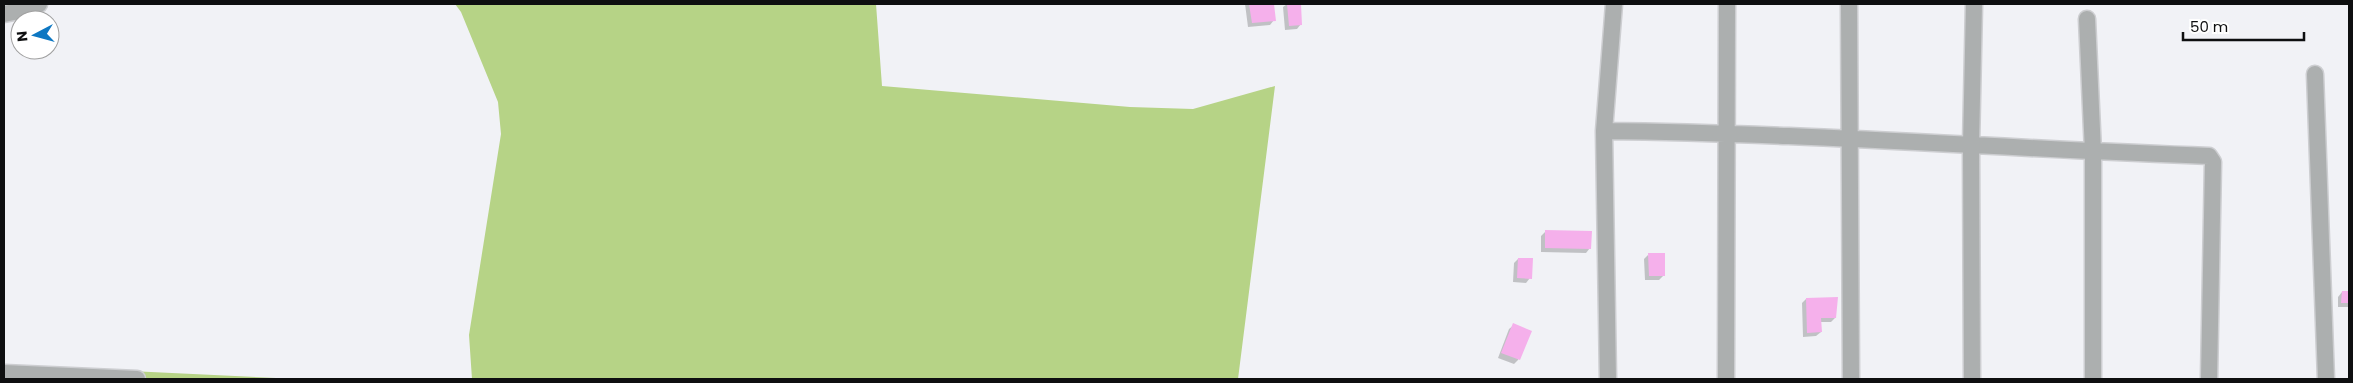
<svg xmlns="http://www.w3.org/2000/svg" width="2353" height="383" font-family="Poppins,sans-serif">
  <style>
    .green { fill: #b6d386 }
    .shadow { fill: #0003 }
    .building { fill: #f5b0eb }
    .lines { fill: none; stroke-linecap: round; stroke-linejoin: round }
    .minor-casing { stroke: #cdced1; stroke-width: 19 }
    .minor { stroke: #acafaf; stroke-width: 16 }
  </style>
  <rect width="100%" height="100%" fill="#f1f2f6"/>
  <!-- green -->
  <path class="green" d="M455,4h421l6,82 248,21 63,2 82,-23 -37,293h-766l-3,-44 32,-201 -3,-32 -37,-90z
    M4,365l294,14h-294z"/>
  <!-- shadow -->
  <path class="shadow" d="M1245,4h27l2,16 -4,5 -22,2z
    M1287,4h12l2,20 -4,5 -12,1 -2,-23z
    M1546,231l44,17 -4,5 -45,-1v-16z
    M1648,255l16,20 -5,5h-14l-1,-21z
    M1518,259l12,19 -4,5 -13,-1 1,-19z
    M2342,292l7,1v14h-11v-10z
    M1806,299l29,19 -4,4h-11l1,10 -5,4 -13,1 -1,-34z
    M1514,325l16,6 -12,29 -4,4 -16,-6 11,-29z"/>
  <!-- building -->
  <path class="building" d="M1249,4h25l2,17 -24,2z
    M1287,4h14l1,21 -13,1z
    M1545,230l47,1 -1,18 -46,-1z
    M1648,253h17v23h-16z
    M1518,258h15l-1,21 -15,-1z
    M2342,291h7v12h-8z
    M1838,297l-2,21h-15l1,14 -15,1 -1,-35z
    M1513,323l19,8 -12,29 -19,-7z"/>
  <g class="lines">
    <!-- minor casing -->
    <g class="minor-casing">
      <path id="minor" d="M1849,4l2,375
        M4,14l20,-4 15,-6
        M2087,19l6,133v227
        M2315,74l11,305
        M1604,131l10,-127
        M4,373l133,6
        M1608,379l-4,-248c202,2 404,18 605,25l4,6 -4,217
        M1726,379l1,-375
        M1972,379l-1,-234 3,-141"/>
    </g>
    <!-- minor -->
    <use href="#minor" class="minor"/>
  </g>
  <!-- border -->
  <rect width="2353" height="383" fill="none" stroke="#0e0f10" stroke-width="10"/>
  <!-- north arrow -->
  <g transform="translate(35 35) rotate(264)"><circle r="24" fill="#ffffff" stroke="#9f9f9f"/>
  <path d="M0-4L9 19L0 12L-9 19Z" fill="#0d77c2"/>
  <text y="-8" font-size="14" font-weight="bold" text-anchor="middle" fill="#0e0f10">N</text>
  </g>
  <!-- scale -->
  <path d="M2183 32v8h121v-8" fill="none" stroke="#0e0f10" stroke-width="2.5"/>
  <text x="2190" y="32" font-size="15" fill="#0e0f10" stroke="#ffffff" stroke-width="4" paint-order="stroke">50 m</text>
</svg>
